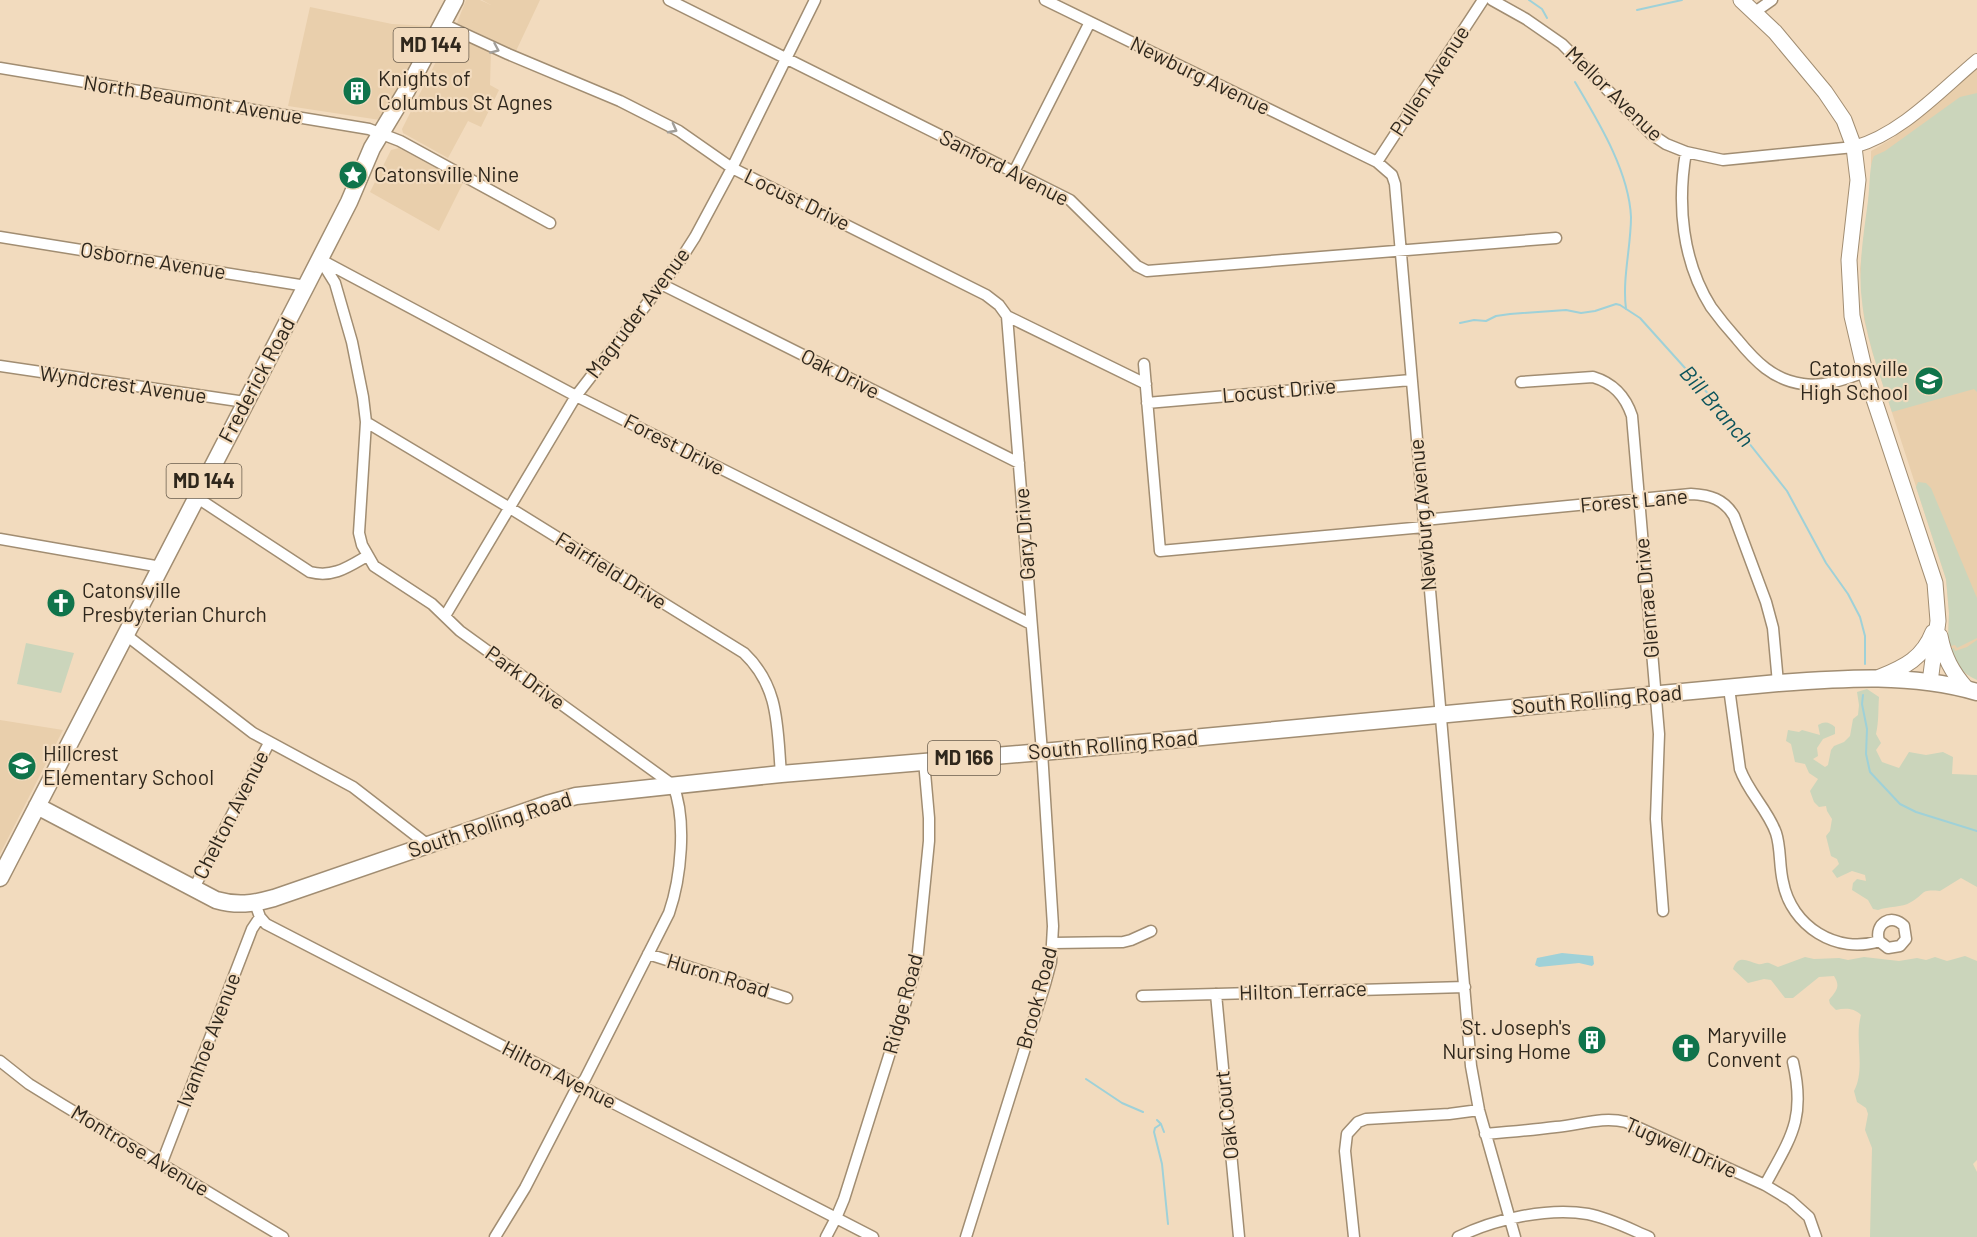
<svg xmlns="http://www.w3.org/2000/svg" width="1977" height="1237" font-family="Barlow,sans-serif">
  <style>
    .built { fill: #e9cfac }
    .green { fill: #cbd5bb }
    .water { fill: #9fd1d8 }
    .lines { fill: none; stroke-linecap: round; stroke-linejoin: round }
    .stream { stroke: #9fd1d8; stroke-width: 2 }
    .minor-casing { stroke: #a18d72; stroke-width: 13 }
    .tertiary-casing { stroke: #a18d72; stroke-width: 14 }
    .secondary-casing { stroke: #a18d72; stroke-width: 17 }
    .primary-casing { stroke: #a18d72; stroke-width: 19 }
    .minor { stroke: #fff; stroke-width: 10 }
    .tertiary { stroke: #fff; stroke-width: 12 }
    .secondary { stroke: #fff; stroke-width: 15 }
    .primary { stroke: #fff; stroke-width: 16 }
    .oneway { stroke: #a19e99 }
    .labels { text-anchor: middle; stroke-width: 4.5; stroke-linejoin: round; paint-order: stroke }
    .shield { fill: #f2dbbe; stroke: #6a5d4d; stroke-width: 1.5 }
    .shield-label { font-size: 20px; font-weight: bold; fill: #2f271c }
    .street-label { font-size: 21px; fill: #2f271c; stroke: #f2dbbe }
    .poi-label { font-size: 21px; fill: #2f271c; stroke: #f2dbbe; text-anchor: start }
    .water-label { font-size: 22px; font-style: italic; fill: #0a535b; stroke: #f2dbbe }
  </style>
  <rect width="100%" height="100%" fill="#f2dbbe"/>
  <!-- built -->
  <path class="built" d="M466,0h14l11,5 -9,-5h58l-24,51 -59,-28z
    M310,7l82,17 38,2 -50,94 -92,-14z
    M451,32l40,18 -1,35 9,5 -18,37 -13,-6 -20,37 -45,-25 -1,-4z
    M1977,67v612l-23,-20 -6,-19 1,-27 -3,-34 -74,-228 -8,-32 -4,-50 11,-90v-28l22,-13z
    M399,148l64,35 -24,48 -69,-39 21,-42z
    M0,720l63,10 -63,124z"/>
  <!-- green -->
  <path class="green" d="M1977,93v299l-3,-3 -82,23c-13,-39 -28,-79 -31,-120 -2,-31 3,-61 7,-91 2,-12 1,-35 6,-45l11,-5 75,-54z
    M1918,482l8,1 5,5 46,110v40l-20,10 -2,-3 -5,1 -2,-6 1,-27 -3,-34 -30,-92z
    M1977,640v40c-14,-6 -23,-16 -26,-31l3,-1 1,3 12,-4z
    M26,643l48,10 -13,40 -44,-9z
    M1867,689l12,8c-1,13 0,24 -3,37l5,9 -5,7 6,12 17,6 10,-16 17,3 17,-3 10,5 -1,17 25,1v112l-16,-9 -21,13c-21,-2 -14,3 -29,11 -9,6 -23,4 -33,8l-5,-1 -5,-9 -16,-10 1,-7 4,-4 9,2 -1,-6 -13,-4 -15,7 -5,-7 7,-7 -2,-5 -6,-3 -5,-20 4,-5 2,-12 -5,-8 -1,-5 -7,1 -5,-5 -4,-11 8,-12 -9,-6 -4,-9 -10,-2 -4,-18 -5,-3 2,-11 11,2 3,-2 18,5 -2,-10c7,-4 11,-3 17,2v7l-12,5 -6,9 1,8 -5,3 12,8 3,-2 3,-15 3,-4 10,-4 6,-6 3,-17 5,-4 1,-10 -2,-13z
    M1965,956l12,5v199l-4,4 4,8v65h-107l2,-89 -7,-18 3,-16 -2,-6 -9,-6 -3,-11c12,-23 0,-51 7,-76 -7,-7 -16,-7 -25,-5l-6,-6 -1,-4c7,-9 12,-13 5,-24l-15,1 -26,21h-8l-14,-18 -7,-1 -16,4 -15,-14c5,-15 14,-8 25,-5 4,1 7,-2 11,-1 3,1 6,3 9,4l27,-10 9,2 25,-1 9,2 16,-3 35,4 18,-3 9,2 9,-3 12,4z"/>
  <!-- water -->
  <path class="water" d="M1562,953l31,3 1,8 -2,2 -13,-3 -40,4 -4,-2 2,-7z"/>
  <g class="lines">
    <!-- stream -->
    <path class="stream" d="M1529,0l13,9 5,9
      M1637,10l45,-10
      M1575,82c23,39 54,89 56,135 0,30 -9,62 -5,92
      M1460,323l14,-3 12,1 10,-5 14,-2 56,-4 15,3 14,-2 21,-7 4,1 20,13 81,90 66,83 39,72 22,31 12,23 5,19v28
      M1863,695l-1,9 5,25 -1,25 4,18 30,32 16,8 61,19
      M1086,1079l36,24 21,9
      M1157,1120l4,4 3,8
      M1161,1124l-6,4 -1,4 8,32 6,60"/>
    <!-- minor casing -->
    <g class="minor-casing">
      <path id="minor" d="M669,0l401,200 67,66 10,5 409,-33
        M1045,0l332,162 15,13 3,9 76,882 8,44 36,127
        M1492,0l34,19 36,25 89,90 15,10 20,8 37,8 131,-13
        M1755,12l17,-12
        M443,24l65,30 112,47 59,30 53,37 254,127 13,10 8,11 139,68
        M0,68l369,61 31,12 150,82
        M1686,152c-9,52 -4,109 25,155 8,11 17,22 26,32 18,22 36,41 66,45 22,3 42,-5 62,-12
        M1377,162l106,-162
        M1014,172l76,-150
        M0,237l306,49
        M320,259l15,24 17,59 11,55 3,25 -7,111 3,12 12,21 58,38 28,27 213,154c14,35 8,93 -4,128l-84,166 -10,12 -50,97 -30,49
        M323,261l253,135 455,228
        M661,284l358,179
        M1144,364l16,187 264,-24
        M0,366l245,36
        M1521,382l72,-5c20,6 32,18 39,39l27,318 -3,85 7,92
        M1147,403l264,-23
        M366,422l144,86 234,145c36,34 33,75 37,121
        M196,497l114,75c23,6 38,-5 57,-16
        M1424,520l267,-26c19,1 33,5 43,22l32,86 7,26 5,55
        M0,539l161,28
        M445,616l131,-220 103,-134 16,-25 37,-69 83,-168
        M126,635l127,98 100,54 75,58
        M1729,688l11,81c8,23 28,41 36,64 5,15 3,33 7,49 8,44 54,73 96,59 -5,-18 13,-28 25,-15l2,13 -6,7 -12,2 -9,-7
        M194,888l75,-145
        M255,903l5,14 6,7 607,313
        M1053,943l70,-1 8,-2 20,-9
        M648,954l139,44
        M1216,994l23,243
        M1142,996l323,-9
        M0,1061l29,23 34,21 220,132
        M1485,1134c24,-2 47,-4 71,-7 24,-2 46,-11 70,-5l139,63 25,15 19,17 7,20
        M161,1165l91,-236 8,-12
        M1765,1185c26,-48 41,-66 28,-123
        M826,1237l10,-19 8,-19 60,-191 13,-46 12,-121v-23l-5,-57
        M966,1237l79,-253 6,-22 2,-36 -11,-174 -35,-436
        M1354,1237l-9,-86 2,-17 11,-12 8,-3 83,-5 30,-4
        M1458,1237c36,-18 91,-30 130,-23 21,4 42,15 61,23"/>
    </g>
    <!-- tertiary casing -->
    <g class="tertiary-casing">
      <path id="tertiary" d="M1854,147c47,-13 86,-56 123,-87"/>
    </g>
    <!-- secondary casing -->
    <g class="secondary-casing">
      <path id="secondary" d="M1741,0l34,32 50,60 19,28 10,27 4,33 -9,80 3,56 13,56 70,211 3,38 -8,61
        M1940,636c4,21 12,36 26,52
        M1880,677c25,-10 43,-19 53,-45"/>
    </g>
    <!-- primary casing -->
    <g class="primary-casing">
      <path id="primary" d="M37,806l179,94c21,6 37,4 58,-2l273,-94 29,-8 205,-22 261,-22 736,-69c67,-5 133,-10 199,9
        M0,878l306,-592 43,-84 23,-54 35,-58 48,-90"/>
    </g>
    <!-- minor -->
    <use href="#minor" class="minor"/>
    <!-- tertiary -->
    <use href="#tertiary" class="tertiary"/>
    <!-- secondary -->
    <use href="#secondary" class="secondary"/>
    <!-- primary -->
    <use href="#primary" class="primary"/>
  </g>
  <!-- one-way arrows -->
  <defs><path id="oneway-chevron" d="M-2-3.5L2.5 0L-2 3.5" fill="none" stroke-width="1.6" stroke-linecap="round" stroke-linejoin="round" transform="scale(1.5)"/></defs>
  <g class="oneway">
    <use href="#oneway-chevron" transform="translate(495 49) rotate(24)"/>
    <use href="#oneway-chevron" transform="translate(673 129) rotate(28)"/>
  </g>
  <!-- icons -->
  <defs>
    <g id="building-disc" transform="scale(1.5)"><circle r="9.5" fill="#10744b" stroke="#f2dbbe"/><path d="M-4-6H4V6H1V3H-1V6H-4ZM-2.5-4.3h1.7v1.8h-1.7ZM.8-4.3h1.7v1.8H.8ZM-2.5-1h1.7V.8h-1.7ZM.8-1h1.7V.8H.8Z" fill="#fff"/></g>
    <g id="sight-disc" transform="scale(1.5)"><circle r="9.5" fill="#10744b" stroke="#f2dbbe"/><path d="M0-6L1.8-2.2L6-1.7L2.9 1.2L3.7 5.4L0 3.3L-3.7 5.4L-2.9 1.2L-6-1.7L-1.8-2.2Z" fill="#fff"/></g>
    <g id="school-disc" transform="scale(1.5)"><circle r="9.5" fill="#10744b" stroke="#f2dbbe"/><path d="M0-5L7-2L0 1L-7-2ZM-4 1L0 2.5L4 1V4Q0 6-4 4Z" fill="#fff"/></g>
    <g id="church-disc" transform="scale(1.5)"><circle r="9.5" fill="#10744b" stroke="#f2dbbe"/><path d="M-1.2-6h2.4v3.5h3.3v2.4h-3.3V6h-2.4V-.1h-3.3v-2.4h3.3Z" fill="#fff"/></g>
  </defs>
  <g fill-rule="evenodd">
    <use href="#building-disc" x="357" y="91"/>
    <use href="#sight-disc" x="353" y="175"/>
    <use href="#school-disc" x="1929" y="381"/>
    <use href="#church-disc" x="61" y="603"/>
    <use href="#school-disc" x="22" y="766"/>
    <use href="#building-disc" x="1592" y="1040"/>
    <use href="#church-disc" x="1686" y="1048"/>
  </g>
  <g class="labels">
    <!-- shield labels -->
    <g class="shield">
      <rect x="393.5" y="28" width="75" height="34" rx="4.5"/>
      <rect x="166.5" y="464" width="75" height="34" rx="4.5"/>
      <rect x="928" y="741" width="72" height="34" rx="4.5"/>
    </g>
    <g class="shield-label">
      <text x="431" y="52">MD 144</text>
      <text x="204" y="488">MD 144</text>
      <text x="964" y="765">MD 166</text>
    </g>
    <!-- street labels -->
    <g class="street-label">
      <text transform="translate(1200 76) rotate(26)" y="7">Newburg Avenue</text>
      <text transform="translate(1430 81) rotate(-57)" y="7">Pullen Avenue</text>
      <text transform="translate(1614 94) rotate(44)" y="7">Mellor Avenue</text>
      <text transform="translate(193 100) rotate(9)" y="7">North Beaumont Avenue</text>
      <text transform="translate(1004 168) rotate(27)" y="7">Sanford Avenue</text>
      <text transform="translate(797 200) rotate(26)" y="7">Locust Drive</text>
      <text transform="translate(153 261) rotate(9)" y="7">Osborne Avenue</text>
      <text transform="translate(638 313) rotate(-53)" y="7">Magruder Avenue</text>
      <text transform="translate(840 374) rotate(27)" y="7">Oak Drive</text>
      <text transform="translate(257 380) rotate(-62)" y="7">Frederick Road</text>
      <text transform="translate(123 385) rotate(8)" y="7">Wyndcrest Avenue</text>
      <text transform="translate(1279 391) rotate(-5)" y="7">Locust Drive</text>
      <text transform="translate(674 445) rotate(27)" y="7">Forest Drive</text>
      <text transform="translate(1634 501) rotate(-5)" y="7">Forest Lane</text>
      <text transform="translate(1423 515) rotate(-95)" y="7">Newburg Avenue</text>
      <text transform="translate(1025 534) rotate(-94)" y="7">Gary Drive</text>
      <text transform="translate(611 571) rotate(32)" y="7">Fairfield Drive</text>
      <text transform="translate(1647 598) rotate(-95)" y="7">Glenrae Drive</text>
      <text transform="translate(525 678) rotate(36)" y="7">Park Drive</text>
      <text transform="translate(1597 700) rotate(-5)" y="7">South Rolling Road</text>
      <text transform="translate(1113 745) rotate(-5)" y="7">South Rolling Road</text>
      <text transform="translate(231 815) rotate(-63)" y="7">Chelton Avenue</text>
      <text transform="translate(490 825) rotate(-18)" y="7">South Rolling Road</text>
      <text transform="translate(718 976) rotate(17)" y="7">Huron Road</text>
      <text transform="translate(1303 991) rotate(-2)" y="7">Hilton Terrace</text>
      <text transform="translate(1037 998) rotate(-75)" y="7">Brook Road</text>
      <text transform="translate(903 1004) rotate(-75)" y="7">Ridge Road</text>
      <text transform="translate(209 1040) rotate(-69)" y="7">Ivanhoe Avenue</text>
      <text transform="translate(559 1075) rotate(27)" y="7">Hilton Avenue</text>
      <text transform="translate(1227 1115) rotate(-96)" y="7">Oak Court</text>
      <text transform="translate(1681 1148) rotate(24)" y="7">Tugwell Drive</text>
      <text transform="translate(140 1151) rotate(31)" y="7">Montrose Avenue</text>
    </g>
    <!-- poi labels -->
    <g class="poi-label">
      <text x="378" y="86">Knights of<tspan x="378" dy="24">Columbus St Agnes</tspan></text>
      <text x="374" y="182">Catonsville Nine</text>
      <text x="1908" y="376" text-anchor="end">Catonsville<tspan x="1908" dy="24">High School</tspan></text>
      <text x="82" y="598">Catonsville<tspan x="82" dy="24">Presbyterian Church</tspan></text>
      <text x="43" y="761">Hillcrest<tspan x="43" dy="24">Elementary School</tspan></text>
      <text x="1571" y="1035" text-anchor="end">St. Joseph's<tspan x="1571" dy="24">Nursing Home</tspan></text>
      <text x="1707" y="1043">Maryville<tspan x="1707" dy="24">Convent</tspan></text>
    </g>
    <!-- water labels -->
    <g class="water-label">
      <text transform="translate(1717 406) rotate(49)" y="8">Bill Branch</text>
    </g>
  </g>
</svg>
